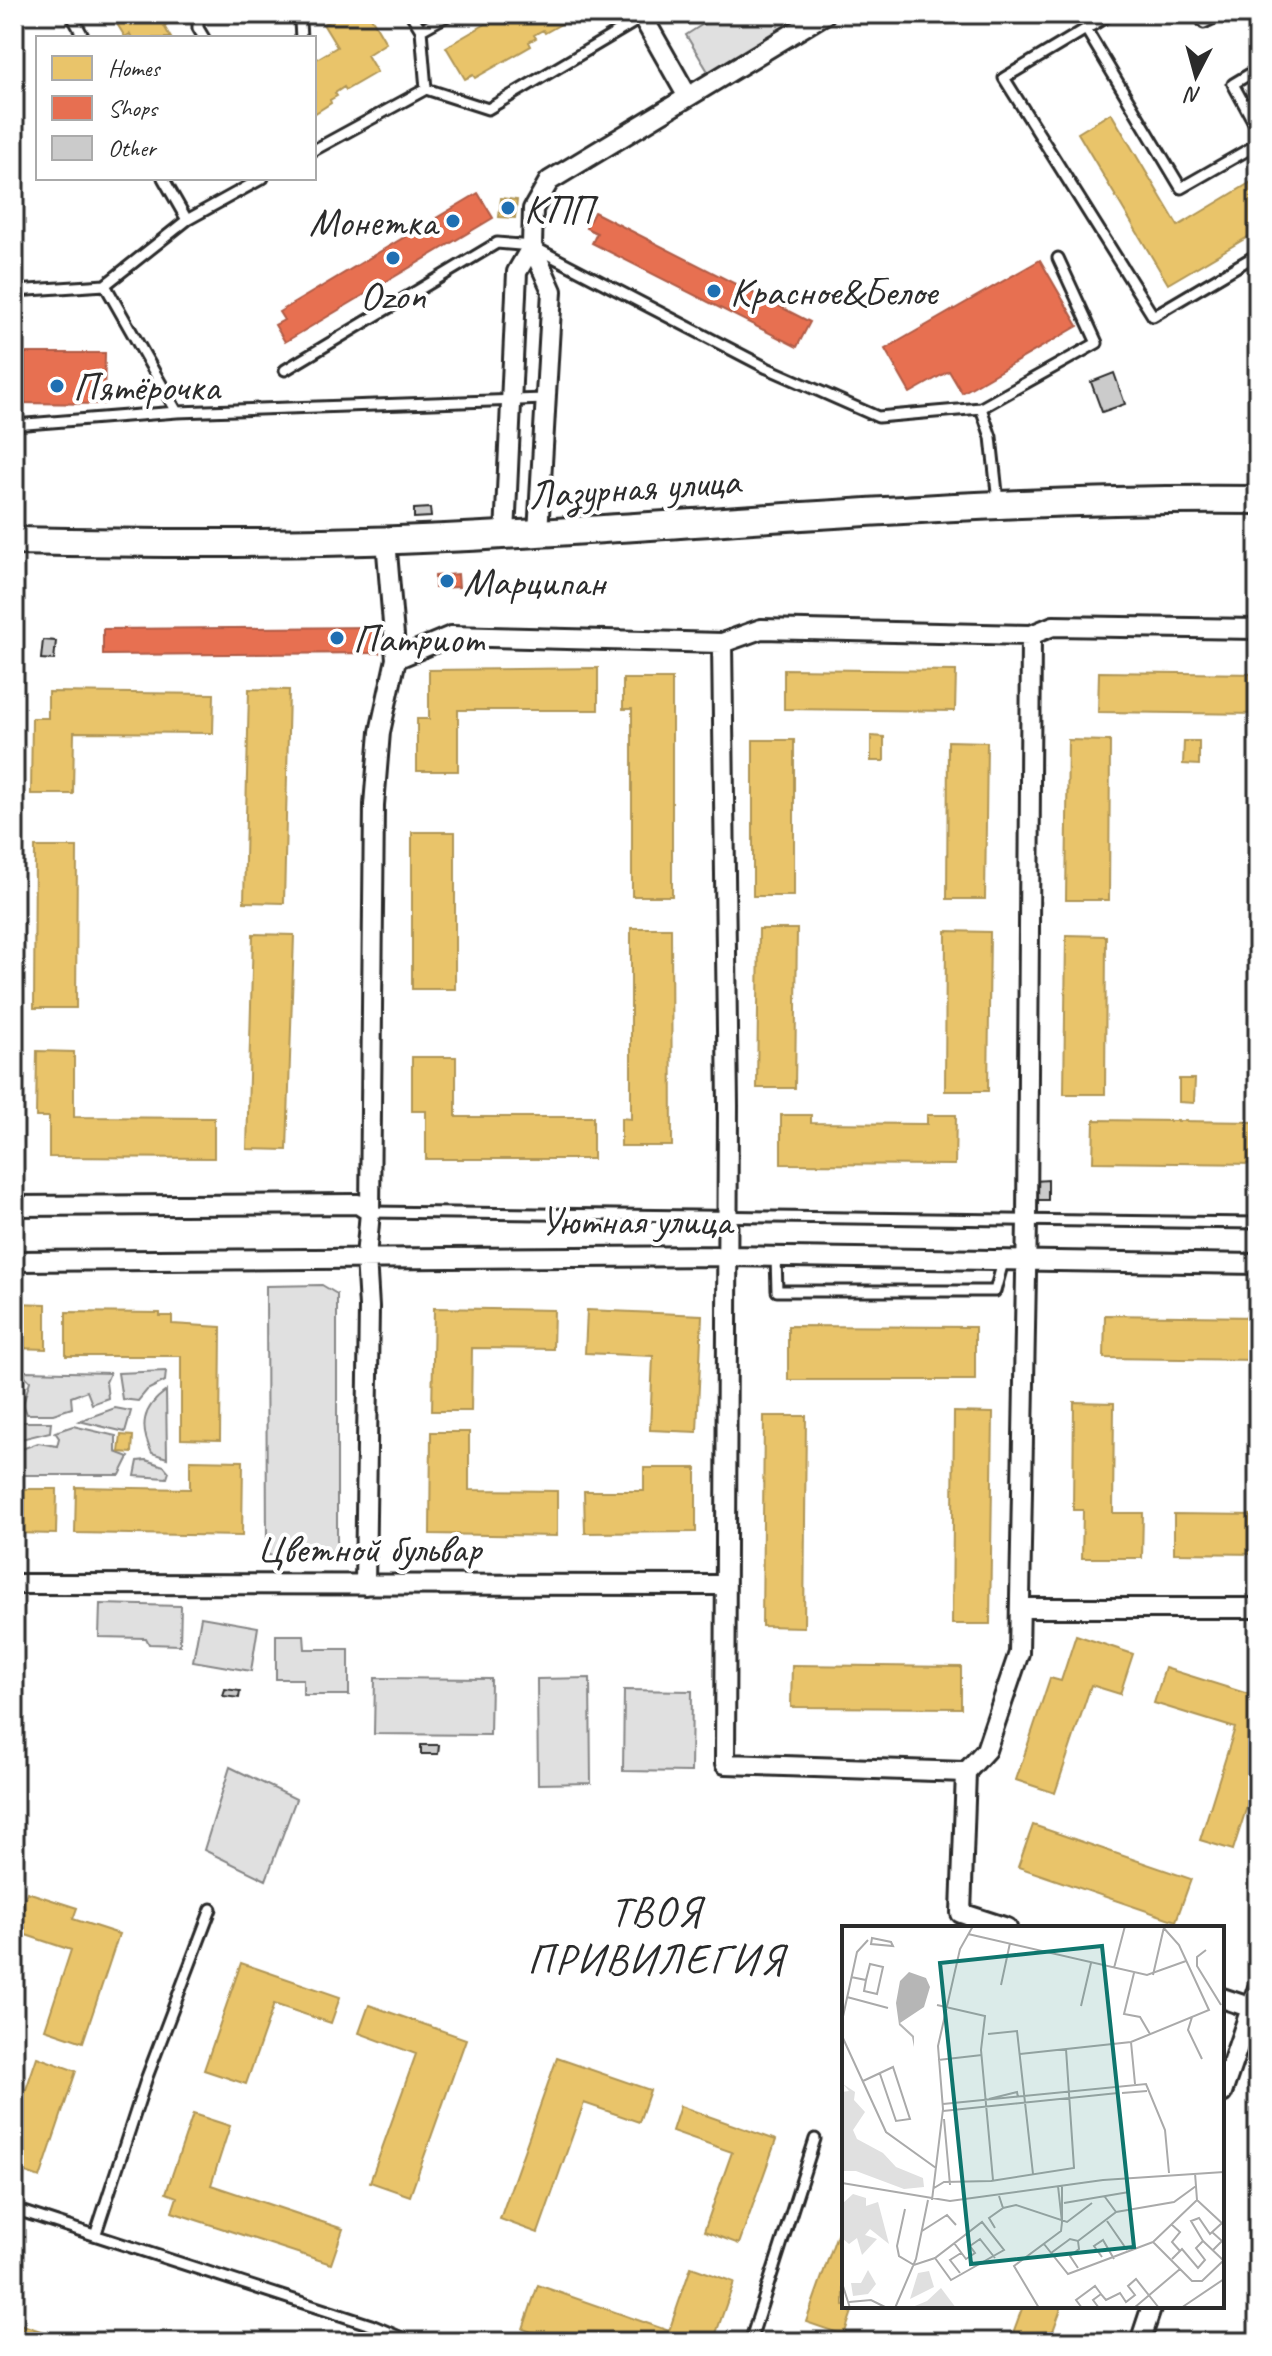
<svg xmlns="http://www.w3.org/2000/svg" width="1272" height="2356" font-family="Caveat,sans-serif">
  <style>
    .green { fill: #e0e0e0; stroke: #868686; stroke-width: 2 }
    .homes { fill: #e9c46a; stroke: #b09657; stroke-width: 2 }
    .shops { fill: #e76f51; stroke: #af5b46; stroke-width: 2 }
    .building { fill: #cbcbcb; stroke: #2b2b2b; stroke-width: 2 }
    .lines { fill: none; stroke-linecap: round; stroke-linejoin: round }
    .lane-casing { stroke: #2b2b2b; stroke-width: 15 }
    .street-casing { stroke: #2b2b2b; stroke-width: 24 }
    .secondary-casing { stroke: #2b2b2b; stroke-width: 32 }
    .lane { stroke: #fff; stroke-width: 9 }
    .street { stroke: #fff; stroke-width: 18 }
    .secondary { stroke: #fff; stroke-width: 26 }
    .poi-dot { fill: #1f6fb2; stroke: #fff; stroke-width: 3 }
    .labels { text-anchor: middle; stroke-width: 8; stroke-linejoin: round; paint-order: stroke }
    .poi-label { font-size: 40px; fill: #2b2b2b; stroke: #fff; text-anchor: start }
    .street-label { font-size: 40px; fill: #2b2b2b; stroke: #fff }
    .neighbourhood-label { font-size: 42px; letter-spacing: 2px; fill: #2b2b2b; stroke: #fff }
    .inset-road { fill: none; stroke: #aaa; stroke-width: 2 }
    .view { fill: #0f766e; fill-opacity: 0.15; stroke: #0f766e; stroke-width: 4 }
    .inset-edge { fill: none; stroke: #2b2b2b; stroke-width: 4 }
  </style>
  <rect width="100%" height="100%" fill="#fff"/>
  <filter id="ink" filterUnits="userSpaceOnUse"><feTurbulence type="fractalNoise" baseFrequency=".0125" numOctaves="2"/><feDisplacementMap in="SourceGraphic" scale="16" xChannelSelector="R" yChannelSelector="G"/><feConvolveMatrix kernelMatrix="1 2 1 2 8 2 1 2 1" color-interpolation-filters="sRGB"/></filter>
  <g filter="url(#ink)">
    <!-- green -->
    <path class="green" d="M719,14h86l-96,59 -23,-38z
      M322,1285l15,9v263l-70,-2 -1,-269z
      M25,1371l85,2 -4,9 2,16 -16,6 -5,-13 -16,6 1,11 -19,6h-26l-4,-10 7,-23 -6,-6z
      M166,1371l-1,10 -18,9 -9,11 -16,-2 -4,-26z
      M166,1391l1,67 -15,-5c-13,-26 -10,-45 14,-62z
      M115,1408l16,3 -6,21 -46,-11z
      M20,1422h31l-1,10 -33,8z
      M73,1426l43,10v16l13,5 -9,18h-106l5,-25 19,-7 19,3 2,-8 -4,-6z
      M146,1460l18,6 5,6 -2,6 -32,-2 3,-15z
      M100,1604l81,2 -1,39 -31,-1 -3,-6 -47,-1z
      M201,1617l57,10 -7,44 -58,-10z
      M276,1635h28l1,14h44v46h-46v-16h-27z
      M375,1678l116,1 -1,56 -116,-1z
      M590,1678l1,105 -53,1 -1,-105z
      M624,1690l68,1 -1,81 -68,-1z
      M230,1767l66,32 -30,81 -62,-30z"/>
    <!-- homes -->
    <path class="homes" d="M111,14h52l6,9 -5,3 7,12h-39l-2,-4 -5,3z
      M325,14h44l17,29 -19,12 10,17 -31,18 -2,-3 -9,6 2,3 -7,4 1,3 -17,11 1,-54 22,-13 -14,-23 6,-3z
      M503,14l74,1 -32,18 -2,-3 -9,5 2,3 -7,4 2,4 -56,32 -2,-3 -8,4 -19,-32z
      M1111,113l67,113 80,-48v53l-90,53 -90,-151z
      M501,198l16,2 -2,18 -16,-1z
      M598,668v42h-140v61h-41v-52h12v-49z
      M784,669l172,2 -1,40 -171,-2z
      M1099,672l159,2v40l-160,-2z
      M623,679h49v217h-40v-187h-9z
      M249,689l40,1 -5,213 -40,-1z
      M48,692l166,2 -1,39 -139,-1 -1,62h-42l1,-76h16z
      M871,736l13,1v24h-13z
      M753,740h41v156h-41z
      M1068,740l42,1 -1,159h-43z
      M948,741l39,1 -2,157h-38z
      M1184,741h15v24l-16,-1z
      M412,832h43v157h-43z
      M35,847h42l-1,161h-42z
      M631,928h40l1,218h-51v-28l10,1z
      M759,929h38l-2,159h-38z
      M946,931l44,1 -2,159h-43z
      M253,934l41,1 -7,215 -40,-1z
      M1066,935l40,1 -1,158h-41z
      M37,1051l37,1v65l140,1v40l-165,-1v-40h-13z
      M412,1057h44v60h137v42h-167v-48h-14z
      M1179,1079h16l-1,24 -15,-1z
      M781,1115h30v8l116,1v-9h29l-1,50 -174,-1z
      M1094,1120l164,2v42l-165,-2z
      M14,1303l32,1v45l-32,-1z
      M434,1308l120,2 -1,39 -81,-1 -1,63h-39z
      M587,1310l115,5 -5,117 -47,-2 3,-74 -68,-3z
      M66,1312l94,1v3h12v8l49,3 -1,113 -39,-1v-83h-115z
      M1105,1315l153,2v43l-154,-2z
      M788,1326l187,1v53h-187z
      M1074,1402l40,1 -1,110h30l-1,45h-60l1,-48h-10z
      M954,1412l39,1 -3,211h-38z
      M764,1416h42l-2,211 -42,-1z
      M431,1432h38v58l88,1v45l-127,-2z
      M121,1435l12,1 -1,17 -13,-1z
      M1258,1451v103l-84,-1v-39l83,1z
      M190,1460l53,1 -1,75 -167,-3 1,-46 114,2z
      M644,1468h52v64l-111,1 -1,-42h60z
      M14,1489h43l-1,45 -42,-1z
      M1076,1635l57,19 -13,40 -29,-9 -36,108 -39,-13 34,-102 11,3z
      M792,1665l169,2v41l-170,-1z
      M1165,1668l93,29v75l-25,78 -33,-10 35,-112 -81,-25z
      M1033,1825l158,54 -15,42 -158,-54z
      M27,1892l50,16 -4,11 46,15 -36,108 -38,-13 26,-79 -57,-19z
      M241,1963l99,34 -9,26 -57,-19 -28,80 -42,-14z
      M369,2005l97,34 -56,157 -40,-14 46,-128 -57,-21z
      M37,2057l39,14 -36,107 -26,-9v-44z
      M557,2058l93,32 -11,32 -55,-19 -46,130 -38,-14z
      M680,2106l96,34 -37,104 -35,-13 28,-79 -60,-21z
      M193,2114l37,12 -19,59 132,44 -12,35 -159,-52 5,-15 -11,-4z
      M844,2214v92h10l-10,29 -38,-13z
      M691,2267l43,15 -21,60h-153l-37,-13 15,-44 131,46z
      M1023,2306h39l-13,36 -36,-9z
      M14,2322l59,20h-59z"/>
    <!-- shops -->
    <path class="shops" d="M478,193l15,25 -208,124 -10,-17 9,-5 -5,-8z
      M594,212l216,110 -13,25 -205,-104 5,-10 -11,-5z
      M1040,260l38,66 -116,67 -13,-22 -39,22 -25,-44z
      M14,353h91l-1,51 -90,-1z
      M458,574l1,13 -24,1v-12z
      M378,627l1,26 -276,2v-26z"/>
    <!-- building -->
    <path class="building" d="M1114,373l11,31 -23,8 -11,-30z
      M430,508l1,9 -17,1v-9z
      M43,640l13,1 -2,19 -13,-1z
      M1048,1180v20h-13v-19z
      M225,1689l15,2 -1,7 -16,-2z
      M421,1745h18l-1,9h-17z"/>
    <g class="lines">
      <!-- lane casing -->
      <g class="lane-casing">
        <path id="lane" d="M71,14l13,24
          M198,14v14l6,10
          M295,14l5,8 1,16
          M411,14l10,16
          M1111,14l-107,64 149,238 105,-62
          M1198,14l6,9 18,-9
          M1086,29l95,159 77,-44
          M1258,69l-25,15 25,46
          M426,89l-5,-59 29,-16
          M314,150l112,-61 62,20 155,-92
          M163,178l24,42
          M14,291l91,-6
          M285,370l212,-127 35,3 235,122 111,49 103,-9
          M177,412l-72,-127 82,-65 76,-42
          M14,425l163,-13 368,-13
          M998,502l-7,-65 -10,-29 116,-65 -39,-85
          M370,1212l888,11
          M776,1257l1,34h218l8,-29
          M14,2209l357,116 40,17
          M96,2233l51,-156 64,-168
          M750,2342l65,-203"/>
      </g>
      <!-- street casing -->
      <g class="street-casing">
        <path id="street" d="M641,14l47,83
          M532,246l1,-37 16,-28 276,-167
          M505,535l12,-263 15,-26 20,45 -14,242
          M386,540l10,119
          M722,643l6,463 -3,658 241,8
          M14,1206l344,-2 12,8
          M14,1261l714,-5 530,8
          M14,1584l710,1
          M365,1585l4,-278 -3,-50 4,-45 4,-407 6,-73 16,-73 55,-23 271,7 39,-14 270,6 22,-9 205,3
          M1021,1608h237
          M1007,1928l-46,-15 5,-141 20,-22 33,-97 8,-433 4,-585
          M1222,1998l36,12
          M1222,2093l36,-105
          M1140,2342l12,-36"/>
      </g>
      <!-- secondary casing -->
      <g class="secondary-casing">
        <path id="secondary" d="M14,541c162,3 326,4 488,-6 252,-14 503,-38 756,-35"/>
      </g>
      <!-- lane -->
      <use href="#lane" class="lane"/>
      <!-- street -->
      <use href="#street" class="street"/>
      <!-- secondary -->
      <use href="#secondary" class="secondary"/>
    </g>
  </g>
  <!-- markers -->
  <g class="poi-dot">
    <circle cx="508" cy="208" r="8"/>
    <circle cx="453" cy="221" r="8"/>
    <circle cx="393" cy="258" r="8"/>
    <circle cx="714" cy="291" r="8"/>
    <circle cx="57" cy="386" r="8"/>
    <circle cx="447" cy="581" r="8"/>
    <circle cx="337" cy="638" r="8"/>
  </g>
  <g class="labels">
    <!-- poi labels -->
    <g class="poi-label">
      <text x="524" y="222">КПП</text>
      <text x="437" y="235" text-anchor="end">Монетка</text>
      <text x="730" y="305">Красное&amp;Белое</text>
      <text x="393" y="309" text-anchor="middle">Ozon</text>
      <text x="73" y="400">Пятёрочка</text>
      <text x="463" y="595">Марципан</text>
      <text x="353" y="652">Патриот</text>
    </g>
    <!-- street labels -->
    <g class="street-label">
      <text transform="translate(634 487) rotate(-4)" y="14">Лазурная улица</text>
      <text x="636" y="1234">Уютная улица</text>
      <text x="369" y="1562">Цветной бульвар</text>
    </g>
    <!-- neighbourhood labels -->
    <g class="neighbourhood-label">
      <text x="656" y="1925">ТВОЯ<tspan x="656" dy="48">ПРИВИЛЕГИЯ</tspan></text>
    </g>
  </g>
  <!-- overview -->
  <g transform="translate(842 1926)">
    <rect width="382" height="382" fill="#fff"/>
    <path d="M1,158l12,8 -1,8 11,12 -12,18 4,9 26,14 13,14 27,11 1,9 -20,2 -48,-18h-14v-79l7,-1zM11,268l13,4v8l12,-4 11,42 -19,-15 -5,6 12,4 -15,16 -5,-17 -8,6 -7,-6v-34zM26,344l8,14 -8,10 -15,2 -2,-13h10zM87,345l5,16 -24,12 8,-26zM99,362l15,20h-46l17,-7z" fill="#e0e0e0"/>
    <path d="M67,46l17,6 4,9 -6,20 -24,16 14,13v11l-2,-10 -13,-12 -3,-22 4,-22z" fill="#b6b6b6"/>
    <path class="inset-road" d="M126,8l179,41 39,-14M30,12l19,4 2,4 -22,-2zM364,24l-9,7v9l24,39M272,42l11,-42M292,47l-10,41 16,3 10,17M311,49l11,-48M9,51l15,3 4,-16 13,3 -6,27 -13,-3 2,-11M159,59l9,-42M5,71l41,11M95,79l48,11 -4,34 12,130M239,80l10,-43M350,91l-4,13 14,29M0,95l15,-69 11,-12M146,108l29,-3 16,143M0,110l44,96 50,36M289,116l4,42M178,128l111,-12 78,-32 -30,-65 -17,-19M96,134l44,-5M21,155l30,-14 17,52 -14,2 -16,-47M275,160l8,79M280,167l25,-2M147,173l28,-7 1,5M101,178l203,-20 19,46 4,43M101,185l175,-18M102,193l6,66M353,247l2,27 27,25M0,257l108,18 153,-21 121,-8M216,260l4,36v-37M92,262l10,-6 47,-1 83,-13 -8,-119M90,274l11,-91 -5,-63 22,-97 13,-23M355,274l-44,42 39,39h10l22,-21M222,277l65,-11M161,282l13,-3 51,17 25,-19M63,283l-8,37 2,10 15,9 21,-7 47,-36 22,28 -53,30 -16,-22M274,286l58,-10 22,-16M265,295l20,29M329,298l9,8 -8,10 8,9M153,302l-6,-10 14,-10 -4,-12M80,305l25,-16 9,10M370,306l10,9 -9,9M361,315l20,19M112,317l12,16 9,-6 -5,-7 10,-7 15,19M202,318l24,30 85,-32M209,327l19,-14 8,2 38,-29 -11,-15M260,331l-8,-11 9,-6 11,19M330,333l10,-10 16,19 7,-8 -9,-12 7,-7 -12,-20 8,-3 11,16 12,-11M236,342l-8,-12 9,-7 -1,-8M118,347l-10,-13 11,-7M0,357l8,25M7,376l22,-2 16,8M53,382l21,-49 12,-59M197,382l-25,-42 47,-35 1,-9M240,382l-6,-8 19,-14 6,8M257,382l-6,-8 8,-6 5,6 14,-7 6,9 9,-7 -7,-9 8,-7 23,29M292,382l46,-39M339,382l43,-29"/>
    <path class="view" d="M260,20l32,301 -163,17 -31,-301z"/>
    <rect width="382" height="382" class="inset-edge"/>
  </g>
  <!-- margin -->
  <rect width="1272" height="2356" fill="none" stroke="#fff" stroke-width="48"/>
  <rect x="24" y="24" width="1224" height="2308" fill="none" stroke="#2b2b2b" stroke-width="3" filter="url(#ink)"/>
  <!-- legend -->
  <rect x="36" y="36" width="280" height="144" fill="#ffffff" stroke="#aaaaaa" stroke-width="2"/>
  <rect x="52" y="56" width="40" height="24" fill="#e9c46a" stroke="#aaaaaa" stroke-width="2"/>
  <text x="108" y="76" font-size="24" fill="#2b2b2b">Homes</text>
  <rect x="52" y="96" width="40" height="24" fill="#e76f51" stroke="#aaaaaa" stroke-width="2"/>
  <text x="108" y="116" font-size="24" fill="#2b2b2b">Shops</text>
  <rect x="52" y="136" width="40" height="24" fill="#cbcbcb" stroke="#aaaaaa" stroke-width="2"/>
  <text x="108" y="156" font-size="24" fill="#2b2b2b">Other</text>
  <!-- north arrow -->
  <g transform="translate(1196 76) rotate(186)" stroke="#ffffff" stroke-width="6" paint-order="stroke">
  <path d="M0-6L14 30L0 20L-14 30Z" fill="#2b2b2b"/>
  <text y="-12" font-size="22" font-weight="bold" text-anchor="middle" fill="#2b2b2b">N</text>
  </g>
</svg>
